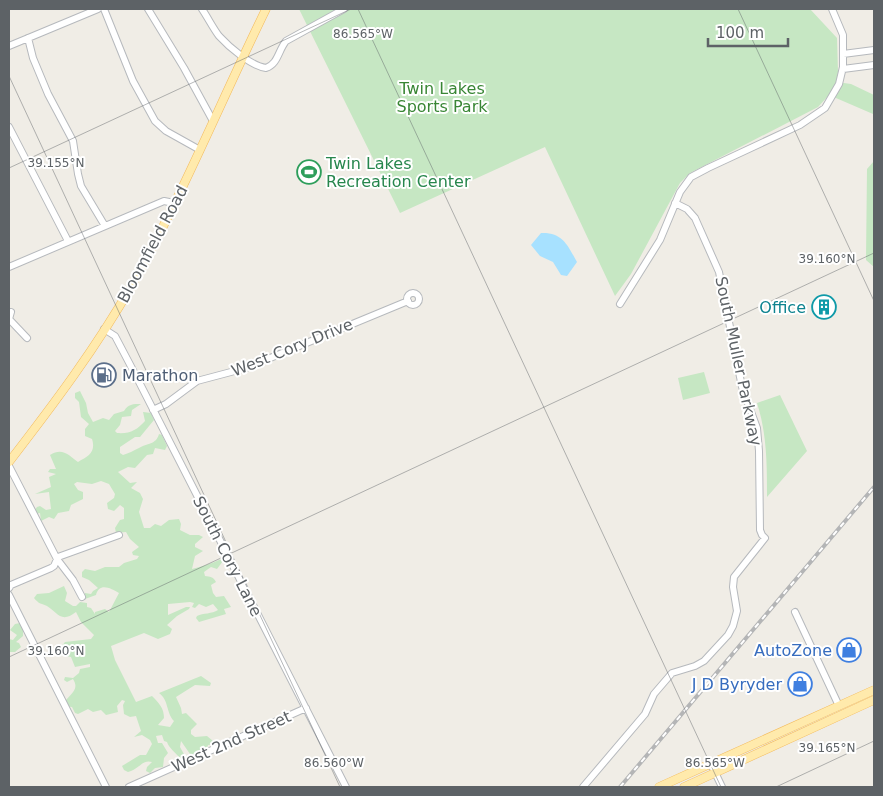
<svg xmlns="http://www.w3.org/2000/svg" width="883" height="796" font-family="'DejaVu Sans',sans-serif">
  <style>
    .green { fill: #c6e7c3 }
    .water { fill: #a7e1ff }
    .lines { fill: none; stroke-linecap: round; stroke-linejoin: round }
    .minor-casing { stroke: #b6b9bd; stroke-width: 8 }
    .major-casing { stroke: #f3ba5c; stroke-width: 9 }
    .minor { stroke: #fff; stroke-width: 6 }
    .major { stroke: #ffeaac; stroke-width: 8 }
    .rail-casing { stroke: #b4b5b6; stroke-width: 4 }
    .rail { stroke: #fff; stroke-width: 2; stroke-dasharray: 5.5; stroke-linecap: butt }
    .ticks { fill: none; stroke: #5d6266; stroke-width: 1; stroke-opacity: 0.45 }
    .labels { text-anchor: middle; stroke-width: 4; stroke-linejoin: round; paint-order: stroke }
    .park-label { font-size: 16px; fill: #398635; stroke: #fff }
    .leisure-label { font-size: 16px; fill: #27864d; stroke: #fff; text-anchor: start }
    .street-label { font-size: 16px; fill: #5d6266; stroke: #fff }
    .culture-label { font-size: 16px; fill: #0d838f; stroke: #fff; text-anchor: end }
    .service-label { font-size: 16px; fill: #4e5e75; stroke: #fff; text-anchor: start }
    .shop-label { font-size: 16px; fill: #366cbe; stroke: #fff; text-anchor: end }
    .ticks-label { font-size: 12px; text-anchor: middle; fill: #5d6266; stroke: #fff; stroke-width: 4; stroke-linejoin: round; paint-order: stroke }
  </style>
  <rect width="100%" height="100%" fill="#f0ede6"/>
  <!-- green -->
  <path class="green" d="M299,9h511l27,29 1,34 -1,10 14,2 23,11v30l-1,-11 -44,-19 -11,12 -128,66 -10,10 -49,91 -16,22 -70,-149 -145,66z
    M874,161v106l-8,-7 1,-91z
    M704,372l6,21 -27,7 -5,-22z
    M80,391l6,12 2,10 5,9 10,-4 6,2 5,-6 10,-3c4,-7 9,-7 17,-7l-9,6 -1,6 -9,1 -2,8 -5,6 2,2c13,1 20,-3 28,-12l-2,-9 8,1 3,7 -14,17h-5l-15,10v6l3,2c6,-2 10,-4 16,-7 8,-5 17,-3 20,-14l3,1 5,11 -2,4 -10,-2 -2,6 -6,1 -12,13 -7,-1 -10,5 12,11 7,-1 -6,6 9,5 3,6 -4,13 5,16h6l5,-4 6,2 8,-6 10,-1 2,5 -1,6 10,5h9l4,2 -8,7v3l8,4 -8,5 -3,13c13,-3 23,-7 34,-12l-9,12 -6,-2 -7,5 1,4c5,1 8,0 11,6l-5,3 2,8 3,4 8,-1 7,11 -7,2 2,5 -27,8 -3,-4 1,-2c6,-3 15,-2 21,-6l-5,-6 -7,3 -7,-3 -4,4 -3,-1 2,-4 -4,-1 -22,2v11l18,-8h4l-1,2 -12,7 -10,9 5,4 -2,5 -12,5 -14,-6 -33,13 4,14 21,42 16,-6c7,7 12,12 12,22l-6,7 12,2 4,-6c-8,-8 -5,-21 -15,-28l42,-17 10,7 -1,3 -15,-1 -19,12 5,11 1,6 4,-1 11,11 -6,6v4l4,3 12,-1 6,5 6,1 -2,2 -9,1 -1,4 -11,5h-6l-9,-13 -1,6 5,9 -1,2 -5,-1c-4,-5 -10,-9 -12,-15l-3,-1 -2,-6 -6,1 2,7h4l6,10 -4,5 -1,9 -8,1 -5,5 -4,-2 1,-4 5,-5c-10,-3 -12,7 -24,10l-4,-2 -2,-4 18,-11h6l6,-11 -2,-4 -8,-5 -8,2 7,-6 -5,-15 -6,1 -6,-3 -1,-9 2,-4 -3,-1 -5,6 1,6 -12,3 -5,-5 -8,2 -5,-3 -10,5 -3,-1 -3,-6 -9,-1c4,-12 18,-14 10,-27l-6,3 -3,-2 1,-3 8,1 6,-5 1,-4 10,-2v-3l-15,3 -4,-10 -10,-2v-8l4,-5 26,-3 3,-4 -13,-13 -5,-10c-15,12 -19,0 -29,-6 -7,-3 -8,-2 -13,-8l3,-4 12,-1 15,-7 3,7 -2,8 8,5h3l4,-4 7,1v4l4,1 4,6v-2l10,-3 4,3 10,-19c-8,-5 -20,-11 -23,2l-11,4v-6l6,1 2,-3 5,-3 -9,-8 -7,-3v-5l3,-3 10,2 10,-4h14l5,-4 13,-4 2,-3 -6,-1 -1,-3 7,-5 -9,-8 -4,-7 -10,1 -1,-5 5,-8 4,-1v-11l-4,-3 -6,6 -6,-2 -1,-6 7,-5 1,-4 -6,-10 -8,-3 -9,3 -15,-2 -3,2 4,6 5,2v7l-12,6 -2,6 -11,2 -4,6 -5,-2 -8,4 -1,-8 -4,1 -2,-3 3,-4 3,-1 6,4 5,-1 -2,-17 -14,2 16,-7 -2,-10 7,-3 -8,-2 2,-3h6l-6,-14c12,-8 19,0 28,7 11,-6 18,-10 14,-23l-7,-3v-7l4,-5 -8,-7 -2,-15 -4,-4v-5z
    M780,395l27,56 -40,46c0,-32 0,-63 -10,-94z
    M20,623l3,6v7l-7,6 3,1 2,4 -6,5h-6v-13l4,1 4,-5 -7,-5 5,-6z"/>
  <!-- water -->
  <path class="water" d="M541,233c22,-1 27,13 36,29l-10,14 -6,-1 -8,-13 -13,-6 -9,-11z"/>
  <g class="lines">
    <!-- minor casing -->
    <g class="minor-casing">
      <path id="minor" d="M104,9l29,72 22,40 11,10 34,19
        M148,9l36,59 29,53
        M202,9c6,9 11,19 17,27 10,11 32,30 47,32 12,-4 12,-17 20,-27l58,-32
        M28,38l5,20 15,36 25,47 5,33 3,12 24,40
        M9,46l89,-37
        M843,54l31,-4
        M843,69l31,-4
        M9,127l59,114
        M9,267l155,-66 10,2
        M407 299a6 6 0 1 1 12 0a6 6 0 1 1-12 0Z
        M620,304l40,-64 20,-48 11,-15 17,-9 92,-43 25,-17 14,-24 4,-17v-32l-11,-26
        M11,312l-2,7 18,19
        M104,329l11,7 20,38 211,413
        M153,410l13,-6 31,-23 49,-13 162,-67
        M9,466l48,93 16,21 9,17
        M9,588l2,-3 40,-17 3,-2 4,-9 61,-22
        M9,595l97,192
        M795,612l44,94
        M711,764l11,23
        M129,787l177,-79
        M583,787l62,-73 9,-20 18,-21 23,-7 9,-5 24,-26 5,-9 4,-15 -4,-24 1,-10 31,-39 -3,-3 -2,-5 -1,-79 -2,-23 -15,-41 -23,-115 -24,-54 -8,-9 -12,-6"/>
    </g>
    <!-- major casing -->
    <g class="major-casing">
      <path id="major" d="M9,462c44,-57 87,-114 123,-177 50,-89 89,-184 134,-276
        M659,787l215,-97
        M684,787l190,-87"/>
    </g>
    <!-- minor -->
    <use href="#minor" class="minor"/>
    <!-- major -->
    <use href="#major" class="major"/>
    <!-- rail casing -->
    <g class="rail-casing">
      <path id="rail" d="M620,787l254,-300"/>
    </g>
    <!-- rail -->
    <use href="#rail" class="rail"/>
  </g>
  <!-- ticks -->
  <path class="ticks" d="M358,9l363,778M738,9l136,292M9,76l331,711M9,168l342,-159M9,657l865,-404M776,787l98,-46"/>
  <!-- icons -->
  <defs>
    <g id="stadium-ring" transform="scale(1.25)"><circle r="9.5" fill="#fff" stroke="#2e9e5b" stroke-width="1.5"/><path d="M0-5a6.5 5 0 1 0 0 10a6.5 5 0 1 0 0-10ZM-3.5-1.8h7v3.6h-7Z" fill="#2e9e5b"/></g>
    <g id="building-ring" transform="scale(1.25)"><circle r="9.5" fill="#fff" stroke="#0f9aa8" stroke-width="1.5"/><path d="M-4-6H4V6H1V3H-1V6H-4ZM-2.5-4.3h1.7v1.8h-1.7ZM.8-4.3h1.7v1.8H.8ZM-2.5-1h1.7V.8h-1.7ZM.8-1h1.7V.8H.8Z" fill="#0f9aa8"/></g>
    <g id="fuel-ring" transform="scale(1.25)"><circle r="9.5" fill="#fff" stroke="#5c6f8a" stroke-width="1.5"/><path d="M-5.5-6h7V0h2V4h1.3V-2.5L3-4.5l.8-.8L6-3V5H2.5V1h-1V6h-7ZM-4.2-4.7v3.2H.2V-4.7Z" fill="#5c6f8a"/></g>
    <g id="shop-ring" transform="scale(1.25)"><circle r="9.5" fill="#fff" stroke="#3f7fe0" stroke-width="1.5"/><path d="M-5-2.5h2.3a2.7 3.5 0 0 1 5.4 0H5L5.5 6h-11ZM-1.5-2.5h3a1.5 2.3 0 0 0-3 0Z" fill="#3f7fe0"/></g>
  </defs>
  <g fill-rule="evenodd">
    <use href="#stadium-ring" x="309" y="172"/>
    <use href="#building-ring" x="824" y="307"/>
    <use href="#fuel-ring" x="104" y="375"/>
    <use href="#shop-ring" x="849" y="650"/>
    <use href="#shop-ring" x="800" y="684"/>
  </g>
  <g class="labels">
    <!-- park labels -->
    <g class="park-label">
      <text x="442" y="94">Twin Lakes<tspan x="442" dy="18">Sports Park</tspan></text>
    </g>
    <!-- leisure labels -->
    <g class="leisure-label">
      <text x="326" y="169">Twin Lakes<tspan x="326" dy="18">Recreation Center</tspan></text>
    </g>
    <!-- street labels -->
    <g class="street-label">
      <text transform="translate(152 244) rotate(-62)" y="6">Bloomfield Road</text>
      <text transform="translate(292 347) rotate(-22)" y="6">West Cory Drive</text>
      <text transform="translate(739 361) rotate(78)" y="6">South Muller Parkway</text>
      <text transform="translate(228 556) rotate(63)" y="6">South Cory Lane</text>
      <text transform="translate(231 741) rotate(-24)" y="6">West 2nd Street</text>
    </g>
    <!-- culture labels -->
    <g class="culture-label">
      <text x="806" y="313">Office</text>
    </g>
    <!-- service labels -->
    <g class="service-label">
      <text x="122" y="381">Marathon</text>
    </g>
    <!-- shop labels -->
    <g class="shop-label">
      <text x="832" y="656">AutoZone</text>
      <text x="782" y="690">J D Byryder</text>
    </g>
  </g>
  <g class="ticks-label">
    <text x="363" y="38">86.565°W</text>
    <text x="56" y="167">39.155°N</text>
    <text x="827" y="263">39.160°N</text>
    <text x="56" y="655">39.160°N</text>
    <text x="827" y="752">39.165°N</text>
    <text x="334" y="767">86.560°W</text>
    <text x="715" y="767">86.565°W</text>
  </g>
  <!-- border -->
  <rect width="883" height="796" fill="none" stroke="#5d6266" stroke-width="20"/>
  <!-- scale -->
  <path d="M708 38v8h80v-8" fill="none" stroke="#5d6266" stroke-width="2.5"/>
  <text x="716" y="38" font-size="15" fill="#5d6266" stroke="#ffffff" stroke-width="4" paint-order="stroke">100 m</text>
</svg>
